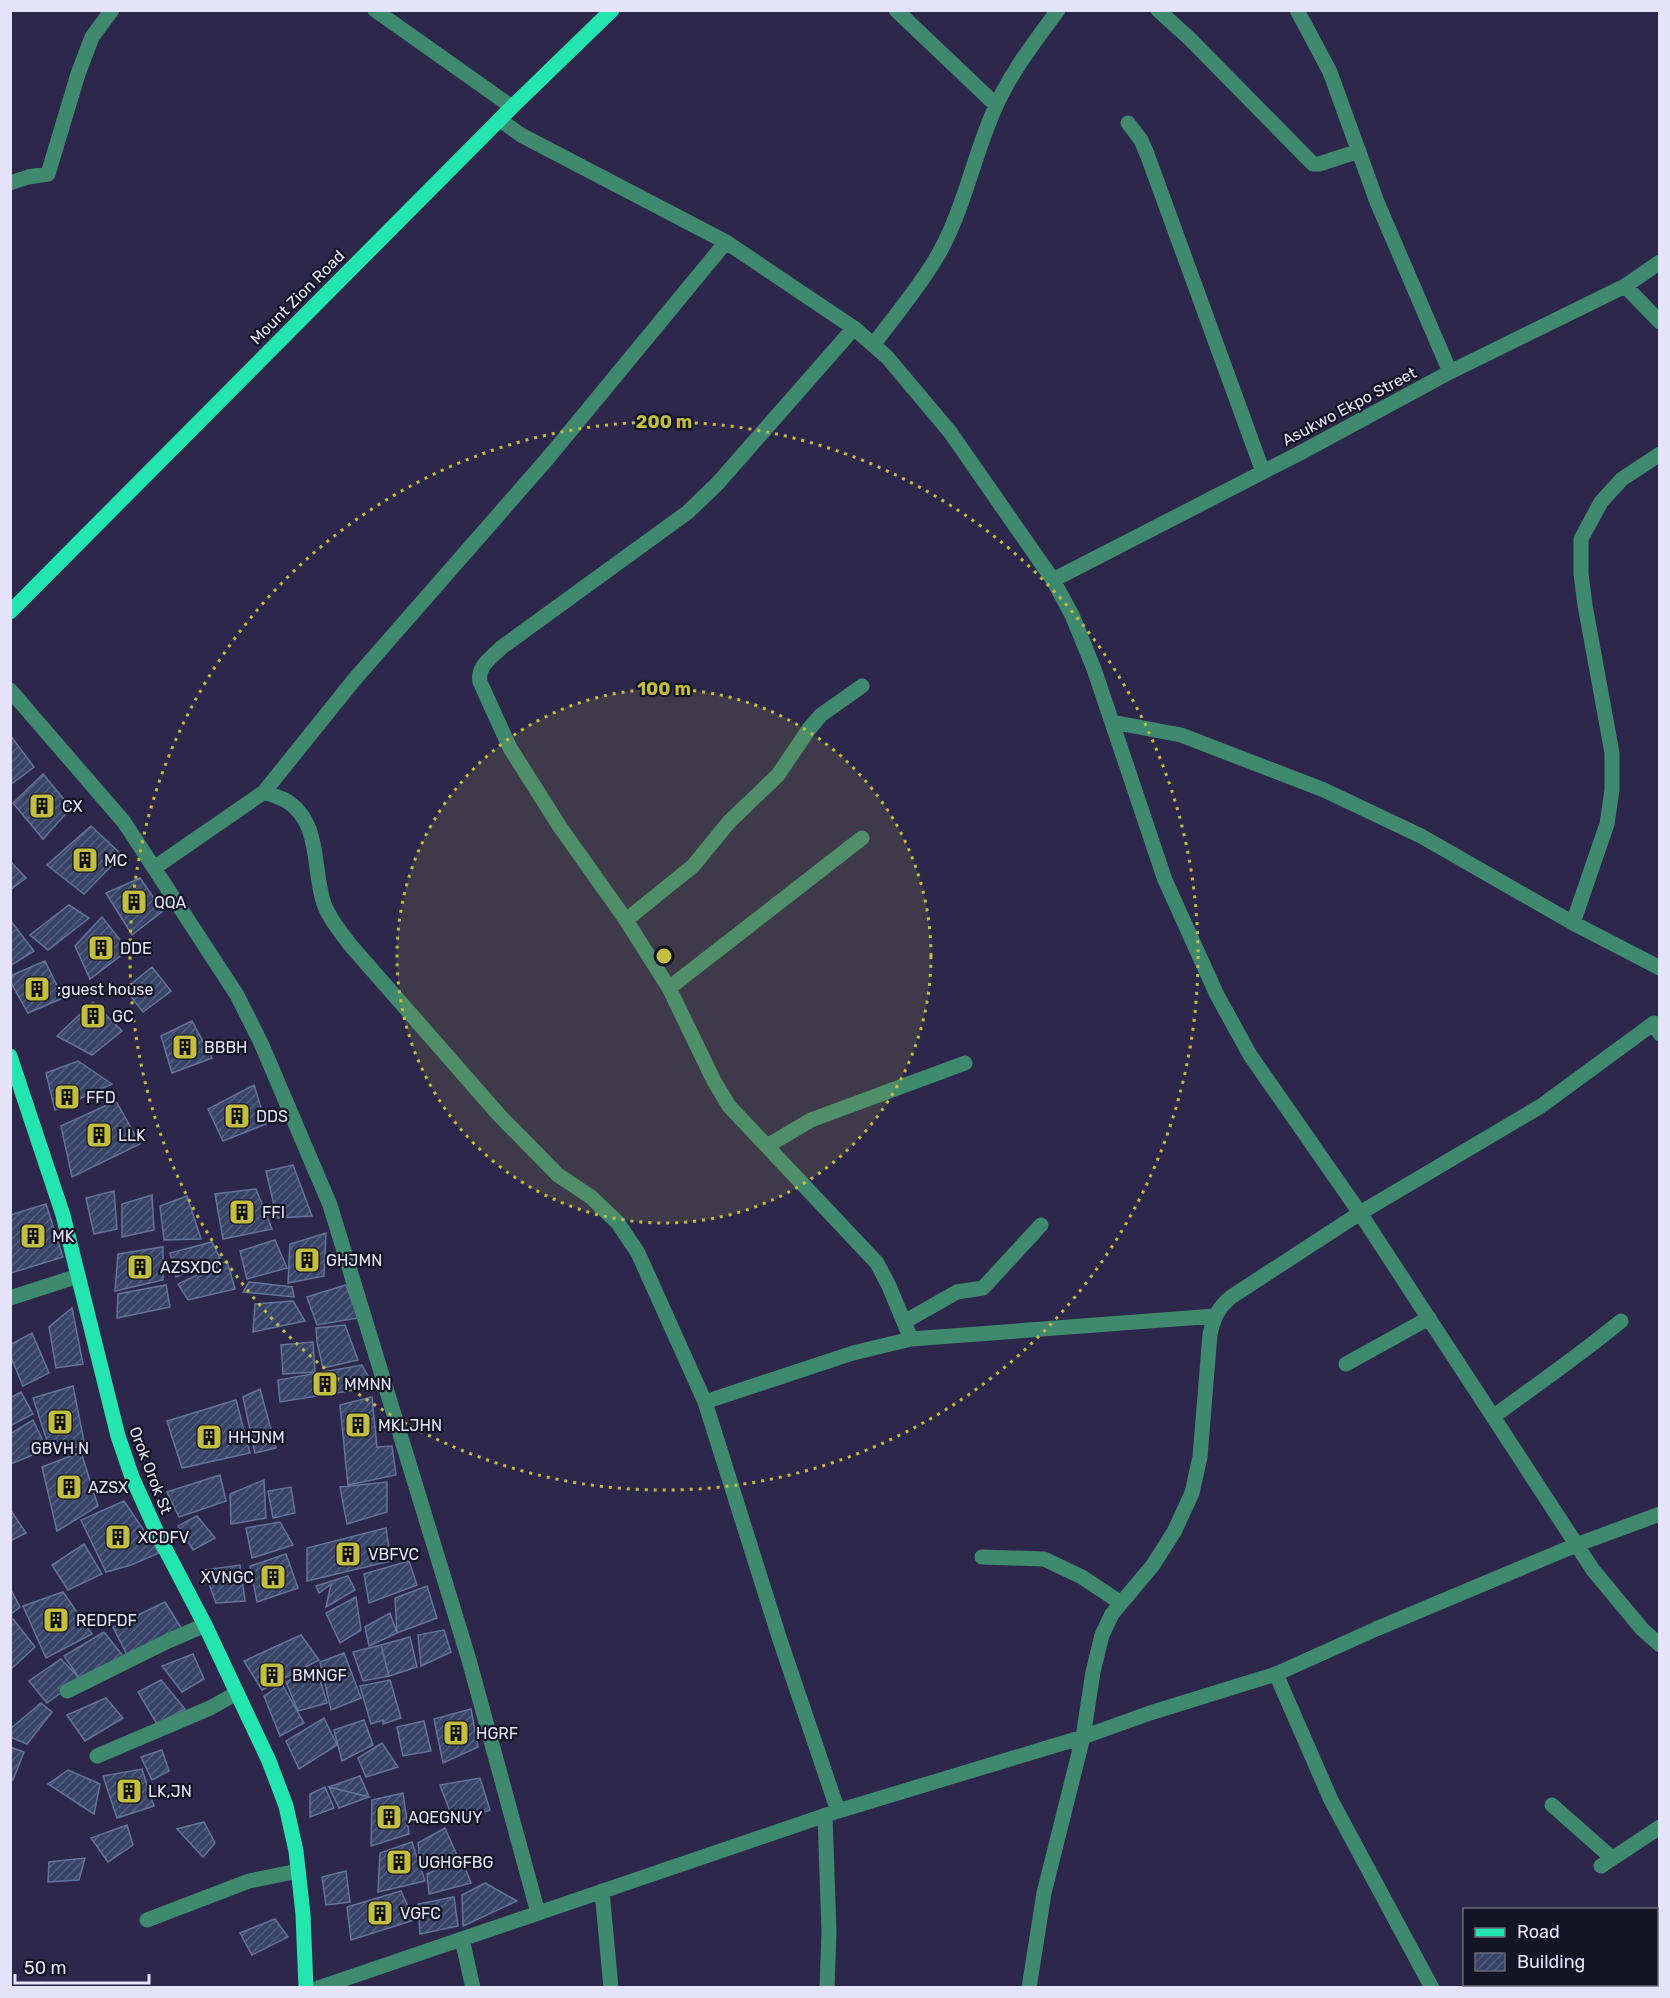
<svg xmlns="http://www.w3.org/2000/svg" width="1670" height="1998" font-family="Rubik,sans-serif">
  <style>
    .building { fill: url(#building-hatch); stroke: #64749a; stroke-width: 1.5 }
    .lines { fill: none; stroke-linecap: round; stroke-linejoin: round }
    .minor { stroke: #3f896f; stroke-width: 15 }
    .major { stroke: #24e4af; stroke-width: 15 }
    .ring { fill: none; stroke: #c1be40; stroke-width: 3; stroke-dasharray: 3 6 }
    .labels { text-anchor: middle; stroke-width: 4.5; stroke-linejoin: round; paint-order: stroke }
    .street-label { font-size: 16px; fill: #e4e3fa; stroke: #151424 }
    .poi-label { font-size: 16px; fill: #e4e3fa; stroke: #151424; text-anchor: start }
    .centre { fill: #c1be40; stroke: #151424; stroke-width: 3 }
    .ring-label { font-size: 18px; text-anchor: middle; font-weight: bold; fill: #c1be40; stroke: #151424; stroke-width: 4.5; stroke-linejoin: round; paint-order: stroke }
  </style>
  <defs>
    <pattern id="building-hatch" width="6" height="6" patternUnits="userSpaceOnUse" patternTransform="scale(1.5)"><rect width="6" height="6" fill="#374468"/><path d="M-1 1l2-2M0 6l6-6M5 7l2-2" fill="none" stroke="#545f7e"/></pattern>
  </defs>
  <rect width="100%" height="100%" fill="#2d284b"/>
  <!-- building -->
  <path class="building" d="M10,735l24,32 -24,18z
    M43,774l28,34 -28,31 -30,-36z
    M91,826l31,29 -38,39 -37,-29z
    M10,861l16,17 -16,12z
    M140,878l23,33 -31,24 -26,-42z
    M69,905l20,13 -41,32 -18,-15z
    M102,917l26,33 -38,29 -15,-33z
    M10,920l24,31 -24,15z
    M45,961l18,37 -35,15 -18,-32v-5z
    M152,967l19,24 -28,21 -18,-23z
    M93,1002l29,29 -30,24 -35,-19z
    M192,1021l20,37 -40,15 -11,-37z
    M78,1061l34,23 -57,26 -9,-37z
    M254,1085l12,39 -43,17 -15,-32z
    M116,1101l24,43 -68,33 -11,-51z
    M293,1165l19,51 -35,2 -11,-47z
    M256,1189l16,40 -49,10 -8,-45z
    M114,1191l3,38 -23,5 -8,-36z
    M152,1195l2,35 -32,7v-33z
    M187,1196l14,43 -37,1 -4,-34z
    M46,1204l17,53 -52,16 -1,-58z
    M326,1233l-2,43 -36,7 2,-39z
    M275,1240l12,28 -40,11 -7,-28z
    M212,1242l8,16 -44,19 -6,-24z
    M163,1247v33l-48,11 3,-37z
    M227,1261l8,28 -47,11 -10,-16z
    M249,1282l43,5 2,10 -51,-5z
    M166,1285l4,22 -53,11 1,-24z
    M346,1285l12,33 -41,7 -10,-28z
    M293,1301l12,20 -52,11 2,-28z
    M72,1308l11,56 -27,4 -7,-41z
    M345,1325l13,35 -35,8 -6,-26 -1,-14z
    M32,1333l17,40 -26,13 -13,-31v-10z
    M313,1342l2,30 -32,2 -2,-29z
    M362,1365l12,22 -94,15 -2,-22z
    M73,1386l12,60 -35,4 -17,-52z
    M260,1389l16,59 -21,5 -12,-56z
    M21,1392l12,22 -23,12v-28z
    M372,1397l5,50 15,-1 4,29 -48,10 -8,-80z
    M236,1400l14,53 -68,15 -15,-47z
    M33,1420l14,29 -36,15 -1,-30z
    M81,1452l17,54 -41,25 -15,-64z
    M220,1475l6,26 -47,16 -12,-25z
    M264,1480l2,38 -35,6 -1,-30z
    M387,1482v30l-40,12 -7,-37z
    M291,1487l4,26 -22,5 -5,-27z
    M124,1501l35,52 -28,12 -25,7 -25,-52z
    M10,1509l16,24 -16,8z
    M197,1516l18,22 -22,12 -15,-24z
    M280,1522l13,23 -41,13 -6,-30z
    M386,1528l5,33 -84,20v-33z
    M84,1544l18,30 -34,16 -16,-25z
    M286,1554l12,34 -41,14 -7,-36z
    M409,1561l8,24 -48,18 -5,-29z
    M240,1565l5,36 -29,2 -12,-33z
    M348,1576l7,14 -29,17 5,-23 -12,9 -3,-7z
    M427,1586l10,32 -40,15 -2,-35z
    M10,1588l10,19 -10,8z
    M63,1592l29,42 -46,24 -23,-52z
    M356,1597l5,33 -21,13 -14,-30z
    M165,1602l18,29 -56,24 -14,-28z
    M390,1613l7,20 -28,13 -4,-19z
    M13,1619l22,28 -23,21 -2,-1v-46z
    M444,1630l7,22 -30,14 -3,-31z
    M104,1632l23,29 -47,18 -16,-23z
    M301,1635l18,25 -57,30 -18,-29z
    M410,1637l7,30 -28,9 -8,-31z
    M381,1645l8,31 -26,5 -10,-29z
    M344,1653l17,45 -30,12 -11,-48z
    M193,1654l11,25 -22,13 -20,-26z
    M61,1659l19,20 -33,24 -18,-22z
    M316,1667l11,36 -29,8 -12,-29z
    M161,1680l24,29 -28,15 -19,-32z
    M390,1680l11,38 -18,6v-4l-12,4 -11,-38z
    M282,1684l22,39 -24,13 -16,-40z
    M106,1698l17,20 -38,23 -18,-26z
    M41,1703l11,9 -25,32 -17,-7v-8z
    M471,1709l7,38 -35,16 -9,-44z
    M324,1718l13,27 -38,24 -13,-28z
    M364,1720l9,25 -31,16 -8,-31z
    M424,1721l7,30 -28,5 -6,-29z
    M382,1743l16,24 -32,10 -8,-19z
    M10,1747l14,5 -11,28 -3,-1z
    M162,1750l7,21 -17,9 -11,-23z
    M142,1769l12,37 -37,12 -14,-42z
    M68,1770l32,14 -6,30 -46,-30z
    M360,1776l9,21 -40,-10z
    M480,1778l10,32 -36,12 -14,-37z
    M325,1787l9,21 -24,9v-23z
    M329,1787l40,10 -30,11z
    M403,1793l6,41 -38,12 1,-46z
    M204,1822l11,21 -12,14 -26,-28z
    M127,1825l6,20 -25,17 -17,-24z
    M445,1828l12,27 -36,15 -3,-27z
    M412,1842l13,39 -47,11 2,-39z
    M85,1858l-6,22 -31,2 1,-20z
    M461,1858l10,25 -42,11 -2,-20z
    M346,1871l4,31 -24,3 -4,-28z
    M485,1883l32,18 -54,25 -1,-31z
    M401,1891l13,29 -63,20 -4,-33z
    M454,1897l4,29 -38,8 -2,-30z
    M275,1919l13,18 -36,18 -12,-22z"/>
  <g class="lines">
    <!-- minor -->
    <path class="minor" d="M375,10l137,97
      M896,10l100,95
      M1158,10l32,29 123,125h6l40,-13
      M1297,10l33,62 47,130 73,170
      M500,120l21,15 205,107 128,86 33,29 63,75 103,148 19,35 22,54 71,211 52,115 33,60 110,158 233,357 49,59 18,16
      M1128,123l13,17 6,14 116,318
      M10,183l18,-6 20,-3 30,-100 14,-37 20,-27
      M1625,286l35,36
      M854,328l-136,155 -30,29 -186,135c-11,11 -25,19 -22,35l30,66 50,79 66,93 43,68 45,93 15,25 148,157 12,23 22,53
      M873,345c21,-28 44,-55 62,-85 27,-44 37,-98 57,-145 16,-39 41,-71 66,-105
      M1053,580l247,-127 150,-81 175,-86 35,-24
      M10,690l114,132 113,173 24,48 69,162 139,455 69,253
      M1112,722l69,13 143,55 97,46 152,87 87,45
      M264,792c6,2 14,5 21,8 37,21 27,70 39,104 6,16 18,30 28,43l147,168 59,60 33,22 27,26 20,30 67,149 75,238 58,171
      M154,868l110,-76 90,-112 194,-222 178,-216
      M626,920l67,-54 36,-44 49,-47 31,-46 12,-14 41,-29
      M1573,923l34,-99 5,-34v-37l-27,-148 -4,-31v-35l20,-37 21,-23 38,-25
      M669,988l193,-150
      M767,1146l44,-26 154,-57
      M10,1298l68,-22
      M904,1322l53,-30 26,-4 58,-63
      M1346,1364l83,-46
      M705,1402l148,-49 58,-14 304,-23
      M1493,1417c43,-32 87,-62 128,-96
      M982,1557l62,2 38,18 39,26
      M1276,1674l55,126 101,188
      M67,1691l101,-50 37,-16
      M97,1756l113,-48 27,-15
      M1552,1805l60,53
      M825,1815l4,117 -2,56
      M1601,1866l59,-39
      M602,1891l9,97
      M147,1920l102,-39 49,-10
      M462,1939l11,49
      M318,1988l520,-177 245,-74 67,-24 126,-39 100,-45 200,-84 84,-31
      M1029,1988l15,-95 39,-156 10,-65 9,-37 10,-21 41,-49 21,-33 18,-39 8,-36 10,-123c4,-17 8,-26 21,-37l129,-84 181,-107 113,-83 6,11"/>
    <!-- major -->
    <path class="major" d="M10,612l502,-505 100,-97
      M10,1056l53,159 55,221 14,41 27,60 46,88 64,136 17,45 10,45 7,63 3,74"/>
  </g>
  <!-- distance rings -->
  <circle cx="664" cy="956" r="267" fill="#c1be40" fill-opacity=".12"/>
  <g class="ring">
    <circle cx="664" cy="956" r="267"/>
    <circle cx="664" cy="956" r="534"/>
  </g>
  <!-- icons -->
  <defs>
    <g id="building-square" transform="scale(1.35)"><rect x="-9" y="-9" width="18" height="18" rx="4" fill="#c1be40" stroke="#151424"/><path d="M-4-6H4V6H1V3H-1V6H-4ZM-2.5-4.3h1.7v1.8h-1.7ZM.8-4.3h1.7v1.8H.8ZM-2.5-1h1.7V.8h-1.7ZM.8-1h1.7V.8H.8Z" fill="#111"/></g>
  </defs>
  <g fill-rule="evenodd">
    <use href="#building-square" x="42" y="806"/>
    <use href="#building-square" x="85" y="860"/>
    <use href="#building-square" x="134" y="902"/>
    <use href="#building-square" x="101" y="948"/>
    <use href="#building-square" x="37" y="989"/>
    <use href="#building-square" x="93" y="1016"/>
    <use href="#building-square" x="185" y="1047"/>
    <use href="#building-square" x="67" y="1097"/>
    <use href="#building-square" x="237" y="1116"/>
    <use href="#building-square" x="99" y="1135"/>
    <use href="#building-square" x="242" y="1212"/>
    <use href="#building-square" x="33" y="1236"/>
    <use href="#building-square" x="307" y="1260"/>
    <use href="#building-square" x="140" y="1267"/>
    <use href="#building-square" x="325" y="1384"/>
    <use href="#building-square" x="60" y="1422"/>
    <use href="#building-square" x="358" y="1425"/>
    <use href="#building-square" x="209" y="1437"/>
    <use href="#building-square" x="69" y="1487"/>
    <use href="#building-square" x="118" y="1537"/>
    <use href="#building-square" x="348" y="1554"/>
    <use href="#building-square" x="273" y="1577"/>
    <use href="#building-square" x="56" y="1620"/>
    <use href="#building-square" x="272" y="1675"/>
    <use href="#building-square" x="456" y="1733"/>
    <use href="#building-square" x="129" y="1791"/>
    <use href="#building-square" x="389" y="1817"/>
    <use href="#building-square" x="399" y="1862"/>
    <use href="#building-square" x="380" y="1913"/>
  </g>
  <g class="labels">
    <!-- street labels -->
    <g class="street-label">
      <text transform="translate(297 297) rotate(-45)" y="6">Mount Zion Road</text>
      <text transform="translate(1349 406) rotate(-28)" y="6">Asukwo Ekpo Street</text>
      <text transform="translate(151 1470) rotate(69)" y="6">Orok Orok St</text>
    </g>
    <!-- poi labels -->
    <g class="poi-label">
      <text x="62" y="812">CX</text>
      <text x="104" y="866">MC</text>
      <text x="154" y="908">QQA</text>
      <text x="120" y="954">DDE</text>
      <text x="57" y="995">;guest house</text>
      <text x="112" y="1022">GC</text>
      <text x="204" y="1053">BBBH</text>
      <text x="86" y="1103">FFD</text>
      <text x="256" y="1122">DDS</text>
      <text x="118" y="1141">LLK</text>
      <text x="262" y="1218">FFI</text>
      <text x="52" y="1242">MK</text>
      <text x="326" y="1266">GHJMN</text>
      <text x="160" y="1273">AZSXDC</text>
      <text x="344" y="1390">MMNN</text>
      <text x="378" y="1431">MKLJHN</text>
      <text x="228" y="1443">HHJNM</text>
      <text x="60" y="1454" text-anchor="middle">GBVH N</text>
      <text x="88" y="1493">AZSX</text>
      <text x="138" y="1543">XCDFV</text>
      <text x="368" y="1560">VBFVC</text>
      <text x="254" y="1583" text-anchor="end">XVNGC</text>
      <text x="76" y="1626">REDFDF</text>
      <text x="292" y="1681">BMNGF</text>
      <text x="476" y="1739">HGRF</text>
      <text x="148" y="1797">LK,JN</text>
      <text x="408" y="1823">AQEGNUY</text>
      <text x="418" y="1868">UGHGFBG</text>
      <text x="400" y="1919">VGFC</text>
    </g>
  </g>
  <circle cx="664" cy="956" r="9" class="centre"/>
  <g class="ring-label">
    <text x="664" y="428">200 m</text>
    <text x="664" y="695">100 m</text>
  </g>
  <!-- border -->
  <rect width="1670" height="1998" fill="none" stroke="#e4e3fa" stroke-width="24"/>
  <!-- legend -->
  <rect x="1463" y="1908" width="195" height="78" fill="#151424" stroke="#68677a" stroke-width="1.5"/>
  <rect x="1475" y="1928" width="30" height="9" fill="#24e4af" stroke="#68677a" stroke-width="1.5"/>
  <text x="1517" y="1938" font-size="18" fill="#e4e3fa">Road</text>
  <rect x="1475" y="1953" width="30" height="18" fill="url(#building-hatch)" stroke="#68677a" stroke-width="1.5"/>
  <text x="1517" y="1968" font-size="18" fill="#e4e3fa">Building</text>
  <!-- scale -->
  <path d="M15 1974v9h134v-9" fill="none" stroke="#e4e3fa" stroke-width="3"/>
  <text x="24" y="1974" font-size="18" fill="#e4e3fa" stroke="#151424" stroke-width="4.5" paint-order="stroke">50 m</text>
</svg>
